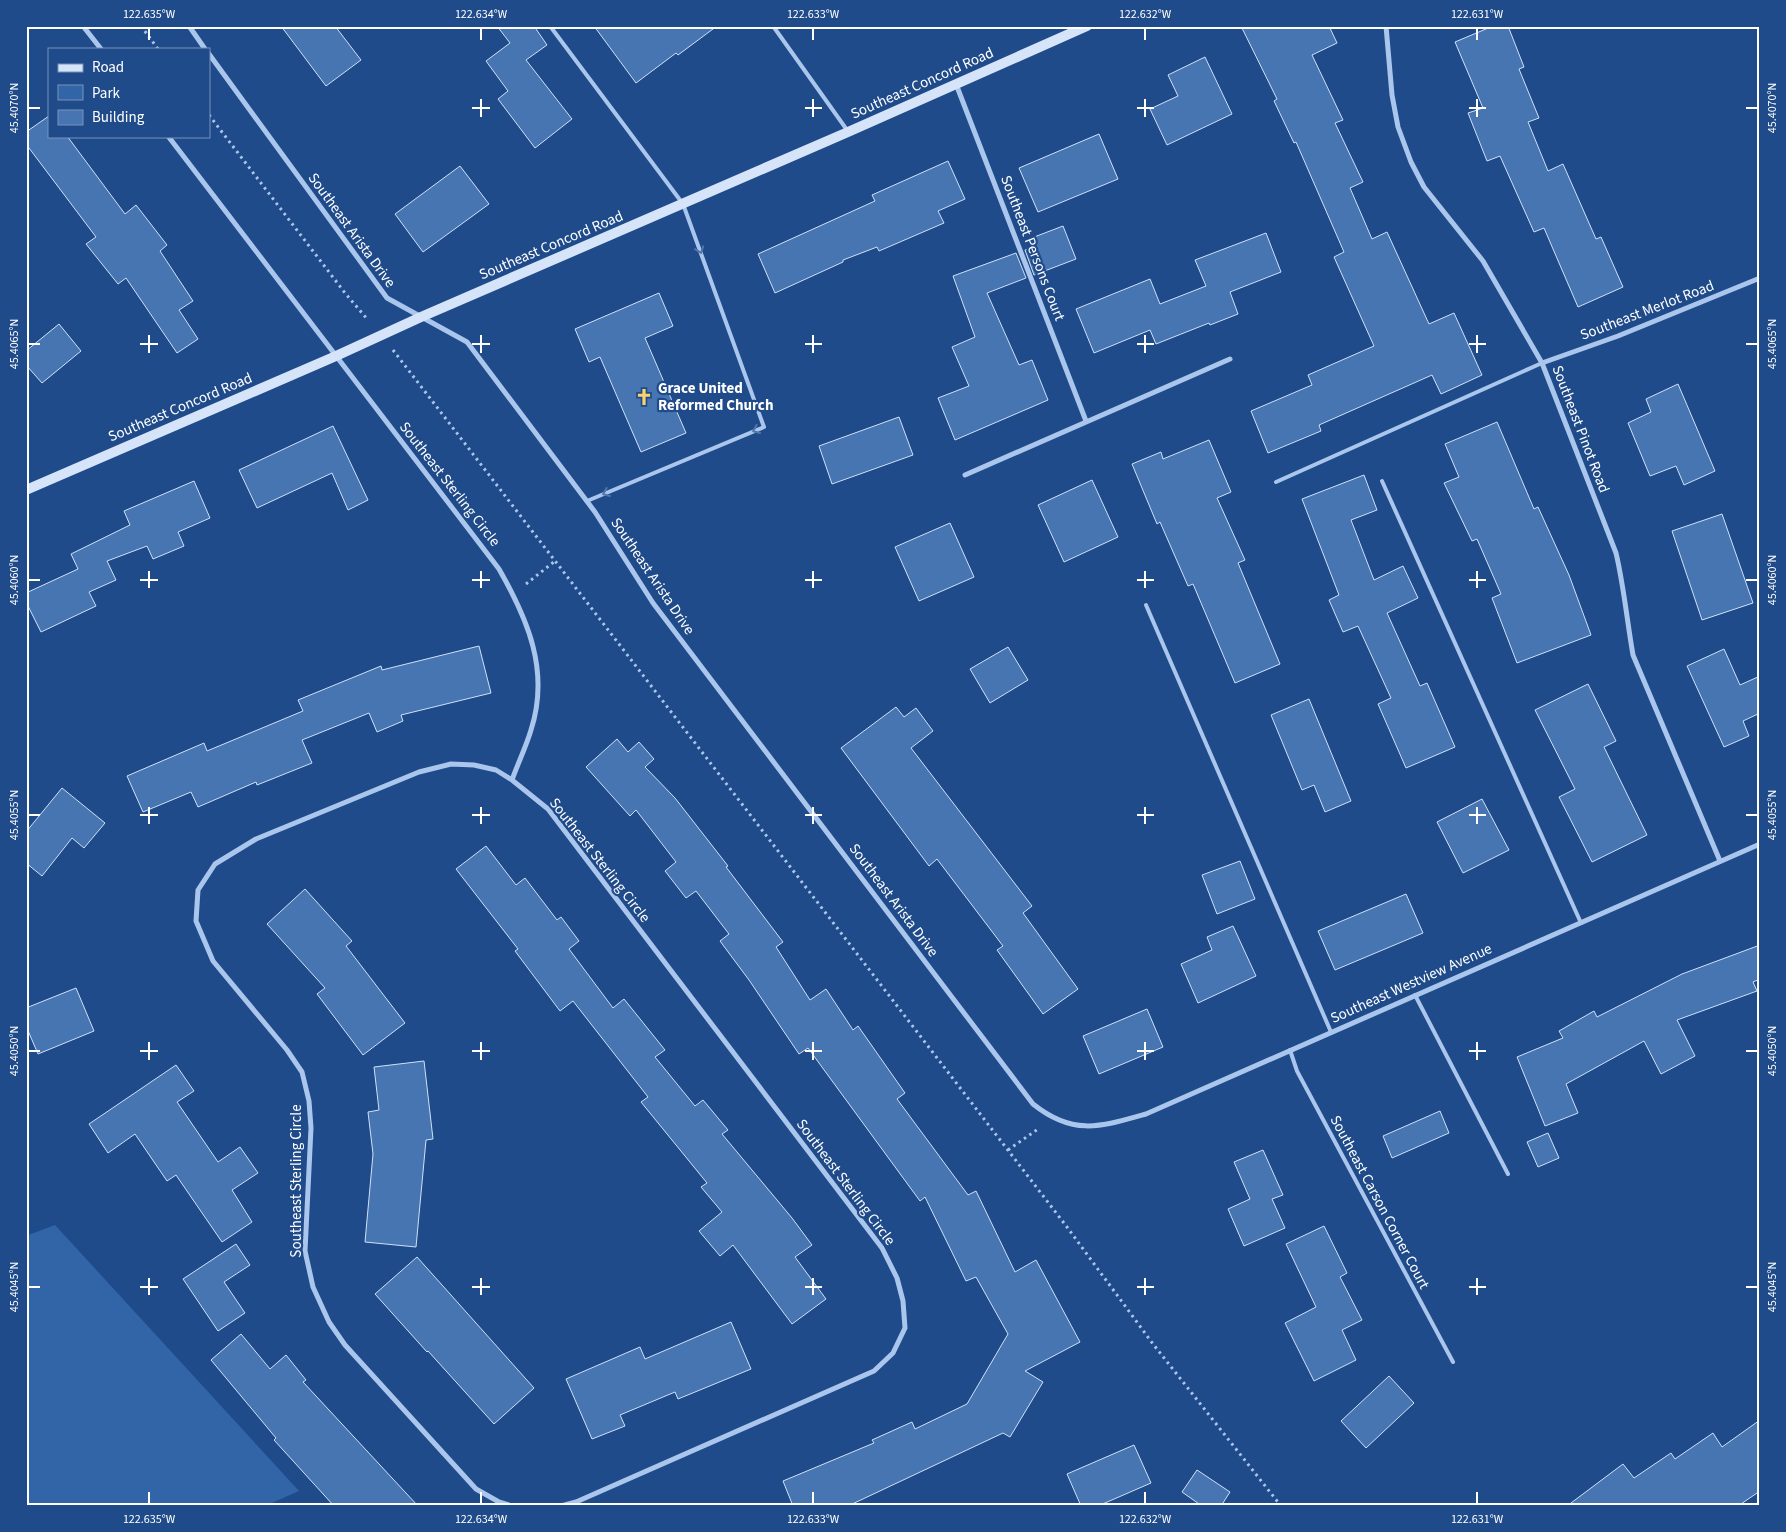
<svg xmlns="http://www.w3.org/2000/svg" width="1786" height="1532" font-family="'Source Sans 3',sans-serif">
  <style>
    .green { fill: #3265a8 }
    .building { fill: #4775b2; stroke: #cfe1f8 }
    .lines { fill: none; stroke-linecap: round; stroke-linejoin: round }
    .path { stroke: #aac6ec; stroke-width: 3; stroke-dasharray: 2.5 4; stroke-linecap: butt }
    .lane { stroke: #aac6ec; stroke-width: 4 }
    .street { stroke: #aac6ec; stroke-width: 5 }
    .secondary { stroke: #d6e4f9; stroke-width: 10 }
    .oneway { stroke: #5076ac }
    .ticks { fill: none; stroke: #fff; stroke-width: 2 }
    .labels { text-anchor: middle; stroke-width: 4.5; stroke-linejoin: round; paint-order: stroke }
    .street-label { font-size: 15px; fill: #fff; stroke: #1f4b8a }
    .poi-label { font-size: 15px; font-weight: bold; fill: #fff; stroke: #1f4b8a; text-anchor: start }
    .neatline { fill: none; stroke: #fff; stroke-width: 2 }
    .ticks-label { font-size: 12px; text-anchor: middle; fill: #fff }
  </style>
  <rect width="100%" height="100%" fill="#1f4b8a"/>
  <!-- green -->
  <path class="green" d="M55,1225l244,266 -34,15h-239v-270z"/>
  <!-- building -->
  <path class="building" d="M281,26h54l26,34 -35,26z
    M497,26h37l13,19 -21,15 46,59 -37,29 -37,-49 10,-8 -22,-30 24,-18z
    M594,26h123l-39,29 -2,-2 -40,30z
    M1241,26h88l8,17 -25,12 31,65 -8,3 28,59 -13,6 22,51 15,-7 42,92 25,-11 28,62 -41,19 -9,-19 -113,50 2,6 -53,22 -17,-42 61,-26 -4,-10 66,-29 -40,-89 10,-5 -48,-110 -2,1 -20,-42 3,-2z
    M1493,26h15l16,41 -5,2 20,49 -11,4 20,49 15,-7 33,75 5,-2 22,50 -45,20 -34,-79 -10,4 -34,-76 -13,5 -19,-48 15,-5 -28,-66z
    M1205,57l27,57 -65,31 -17,-36 28,-13 -10,-21z
    M49,116v20h18l58,78 11,-9 31,40 -7,6 33,50 -14,9 19,29 -21,14 -51,-75 -8,6 -32,-40 10,-7 -70,-93v-12z
    M1099,134l19,45 -80,33 -19,-44z
    M948,161l17,38 -27,12 6,12 -65,28 -2,-4 -34,13v2l-68,31 -17,-39 117,-53 -3,-6z
    M460,166l29,38 -66,48 -28,-38z
    M1063,226l13,33 -42,16 -9,-25 8,-3 -4,-8z
    M1266,233l15,39 -51,20 8,22 -28,11 -1,-2 -53,21 -6,-14 -56,23 -18,-44 74,-30 10,25 46,-18 -11,-26z
    M1016,253l10,25 -39,15 32,72 13,-5 16,40 -93,40 -17,-42 31,-12 -17,-39 23,-10 -22,-61z
    M659,293l14,33 -28,12 41,95 -45,19 -41,-95 -11,5 -14,-33z
    M59,324l22,27 -39,32 -16,-18v-14z
    M1678,384l37,87 -31,14 -8,-19 -26,10 -22,-53 23,-11 -5,-13z
    M899,417l14,38 -81,29 -13,-38z
    M1497,422l37,87 4,-2 31,68 22,60 -74,28 -25,-65 9,-4 -24,-55 -5,2 -28,-58 15,-6 -14,-33z
    M333,426l35,74 -20,10 -16,-37 -75,35 -18,-38z
    M1209,440l22,52 -14,6 28,62 -7,3 42,101 -45,19 -42,-99 -5,2 -28,-64 -3,2 -25,-60 29,-12 2,7z
    M1364,475l13,35 -26,10 23,60 29,-14 15,32 -31,15 33,73 7,-3 28,64 -49,21 -28,-64 13,-6 -33,-72 -15,6 -14,-32 10,-5 -37,-96z
    M1092,480l26,57 -54,25 -26,-57z
    M194,481l16,37 -32,14 6,14 -31,13 -6,-13 -40,15 9,19 -27,12 7,14 -55,26 -15,-30v-9l52,-24 -7,-15 59,-29 -6,-14z
    M1722,514l31,89 -51,17 -30,-89z
    M950,523l24,54 -55,24 -24,-54z
    M479,646l12,47 -90,22 2,6 -26,11 -8,-19 -67,27 10,23 -55,22 -1,-3 -58,25 -7,-15 -48,20 -16,-36 77,-33 3,8 96,-40 -5,-11 83,-34 1,4z
    M1008,647l20,33 -38,23 -20,-34z
    M1724,649l16,36 20,-9v37l-17,8 6,15 -25,11 -37,-81z
    M1588,684l28,57 -12,6 43,88 -55,27 -33,-65 16,-8 -40,-79z
    M1309,699l42,102 -26,11 -11,-27 -12,5 -31,-75z
    M896,707l8,10 12,-9 17,23 -22,17 121,158 -9,7 55,76 -35,25 -46,-64 6,-4 -66,-87 -8,7 -88,-118z
    M617,739l11,13 11,-10 15,17 -9,8 30,31 53,68 -2,1 57,75 -7,5 34,53 16,-11 27,41 5,-4 47,67 -8,6 71,96 8,-4 39,81 21,-12 44,82 -55,29 18,11 -33,55 -7,-4 -155,73h-55l-10,-25 91,-38 -2,-3 40,-18 3,7 52,-25 41,-70 -32,-57 -10,4 -41,-84 -5,4 -112,-153 -9,6 -50,-74 -29,-39 9,-7 -33,-43 -10,7 -21,-27 11,-9 -40,-52 -6,6 -44,-49z
    M62,788l43,35 -21,25 -12,-10 -30,38 -16,-13v-31z
    M1482,799l27,51 -46,23 -26,-51z
    M486,846l30,39 9,-7 32,42 4,-3 18,24 -10,8 44,59 11,-9 41,51 -10,7 40,49 8,-6 25,30 -6,4 70,84 20,27 -17,12 31,42 -34,25 -59,-79 -13,11 -21,-25 23,-19 -21,-25 6,-4 -66,-81 7,-5 -75,-96 -13,10 -45,-60 3,-2 -62,-80z
    M1240,861l15,38 -38,15 -15,-39z
    M305,889l47,52 -6,5 59,77 -42,32 -46,-61 8,-6 -58,-64z
    M1406,894l17,39 -88,37 -17,-39z
    M1233,926l23,50 -58,27 -17,-39 31,-14 -5,-13z
    M1760,945v34l-7,3 4,9 -80,29 18,36 -34,18 -17,-33 -78,43 12,29 -33,13 -28,-69 46,-19 -4,-7 35,-20 3,6 85,-43z
    M76,988l18,43 -56,23 -12,-28v-18z
    M1147,1009l16,38 -64,27 -16,-38z
    M424,1061l9,78 -7,1 -10,107 -51,-5 8,-88 -5,-42 11,-2 -5,-43z
    M176,1065l18,26 -17,11 41,60 22,-15 18,26 -26,17 20,32 -30,20 -46,-67 -9,6 -32,-47 -27,19 -19,-29z
    M1440,1111l9,22 -57,25 -9,-22z
    M1548,1133l11,25 -21,9 -11,-25z
    M1263,1150l20,45 -11,4 13,29 -41,18 -16,-37 22,-10 -16,-37z
    M1324,1226l23,47 -7,4 22,43 -20,10 14,30 -42,21 -29,-58 31,-16 -30,-63z
    M236,1244l14,21 -26,17 21,31 -27,18 -35,-52z
    M417,1257l117,131 -40,36 -66,-73 -1,1 -52,-58z
    M731,1322l20,47 -73,30 -3,-7 -55,23 5,11 -33,13 -26,-60 74,-32 5,12z
    M241,1334l29,35 16,-14 20,25 -3,2 115,124h-84l-60,-66 2,-2 -65,-78z
    M1389,1376l25,27 -48,45 -25,-27z
    M1760,1420v71l-22,15h-171l56,-42 11,14 37,-25 4,6 38,-26 9,14z
    M1134,1445l17,38 -53,23h-17l-14,-32z
    M1197,1470l33,22 -9,14h-19l-20,-14z"/>
  <g class="lines">
    <!-- path -->
    <path class="path" d="M141,26l17,23
      M209,115l136,178 23,27
      M393,350l674,877 86,117 128,162
      M526,584l29,-23
      M1008,1150l30,-21"/>
    <!-- lane -->
    <path class="lane" d="M550,26l133,178 81,223 -177,74
      M773,26l74,104
      M1382,481l199,442
      M1276,482l266,-119
      M1146,605l185,427
      M1415,995l93,179
      M1290,1050l7,21 156,291"/>
    <!-- street -->
    <path class="street" d="M83,26l18,23
      M189,26l16,23
      M1386,26l6,69 6,32 13,35 13,25 59,74 59,102 74,190c8,34 11,68 17,102l87,206
      M209,54l178,244 80,44 128,170 58,91 380,501c40,32 67,23 113,10l614,-270
      M956,84l130,337
      M168,136l331,433c29,51 51,102 32,161 -5,17 -13,33 -19,50
      M1542,363l76,-27 142,-58
      M965,475l265,-116
      M512,1506l-13,-4 -23,-13 -131,-144 -16,-23 -16,-35 -8,-36 6,-123 -2,-27 -7,-29 -15,-22 -74,-89 -17,-40 2,-31 17,-26 41,-25 163,-67 32,-8 23,1 22,5 16,10 36,29 334,439 15,30 6,23 2,27 -12,25 -19,18 -298,131 -15,4"/>
    <!-- secondary -->
    <path class="secondary" d="M26,490l310,-134 85,-39 427,-185 239,-106"/>
  </g>
  <!-- one-way arrows -->
  <defs><path id="oneway-chevron" d="M-2-3.5L2.5 0L-2 3.5" fill="none" stroke-width="1.6" stroke-linecap="round" stroke-linejoin="round" transform="scale(1.25)"/></defs>
  <g class="oneway">
    <use href="#oneway-chevron" transform="translate(700 250) rotate(70)"/>
    <use href="#oneway-chevron" transform="translate(756 430) rotate(157)"/>
    <use href="#oneway-chevron" transform="translate(606 493) rotate(157)"/>
  </g>
  <!-- ticks -->
  <path class="ticks" d="M149,28v12M481,28v12M813,28v12M1145,28v12M1477,28v12M481,99v18M813,99v18M1145,99v18M1477,99v18M28,108h12M472,108h18M805,108h17M1137,108h17M1469,108h17M1746,108h12M149,335v18M481,335v18M813,335v18M1145,335v18M1477,335v18M28,344h12M140,344h18M472,344h18M805,344h17M1137,344h17M1469,344h17M1746,344h12M149,571v17M481,571v17M813,571v17M1145,571v17M1477,571v17M28,580h12M140,580h18M472,580h18M805,580h17M1137,580h17M1469,580h17M1746,580h12M149,807v17M481,807v17M813,807v17M1145,807v17M1477,807v17M28,815h12M140,815h18M472,815h18M805,815h17M1137,815h17M1469,815h17M1746,815h12M149,1042v18M481,1042v18M813,1042v18M1145,1042v18M1477,1042v18M28,1051h12M140,1051h18M472,1051h18M805,1051h17M1137,1051h17M1469,1051h17M1746,1051h12M149,1278v17M481,1278v17M813,1278v17M1145,1278v17M1477,1278v17M28,1287h12M140,1287h18M472,1287h18M805,1287h17M1137,1287h17M1469,1287h17M1746,1287h12M149,1492v12M481,1492v12M813,1492v12M1145,1492v12M1477,1492v12"/>
  <!-- icons -->
  <defs>
    <g id="church-bare" transform="scale(1.35)"><path d="M-1.2-6h2.4v3.5h3.3v2.4h-3.3V6h-2.4V-.1h-3.3v-2.4h3.3Z" fill="#fad36a" stroke="#1f4b8a" stroke-width="2.5" paint-order="stroke"/></g>
  </defs>
  <g fill-rule="evenodd">
    <use href="#church-bare" x="644" y="397"/>
  </g>
  <g class="labels">
    <!-- street labels -->
    <g class="street-label">
      <text transform="translate(922 83) rotate(-24)" y="5">Southeast Concord Road</text>
      <text transform="translate(352 230) rotate(54)" y="5">Southeast Arista Drive</text>
      <text transform="translate(551 245) rotate(-23)" y="5">Southeast Concord Road</text>
      <text transform="translate(1033 248) rotate(69)" y="5">Southeast Persons Court</text>
      <text transform="translate(1647 310) rotate(-21)" y="5">Southeast Merlot Road</text>
      <text transform="translate(180 407) rotate(-23)" y="5">Southeast Concord Road</text>
      <text transform="translate(1581 429) rotate(69)" y="5">Southeast Pinot Road</text>
      <text transform="translate(450 484) rotate(52)" y="5">Southeast Sterling Circle</text>
      <text transform="translate(653 576) rotate(56)" y="5">Southeast Arista Drive</text>
      <text transform="translate(600 860) rotate(52)" y="5">Southeast Sterling Circle</text>
      <text transform="translate(894 900) rotate(53)" y="5">Southeast Arista Drive</text>
      <text transform="translate(1411 983) rotate(-24)" y="5">Southeast Westview Avenue</text>
      <text transform="translate(296 1181) rotate(-90)" y="5">Southeast Sterling Circle</text>
      <text transform="translate(846 1182) rotate(53)" y="5">Southeast Sterling Circle</text>
      <text transform="translate(1380 1202) rotate(62)" y="5">Southeast Carson Corner Court</text>
    </g>
    <!-- poi labels -->
    <g class="poi-label">
      <text x="658" y="393">Grace United<tspan x="658" dy="17">Reformed Church</tspan></text>
    </g>
  </g>
  <!-- border -->
  <rect width="1786" height="1532" fill="none" stroke="#1f4b8a" stroke-width="55"/>
  <!-- legend -->
  <rect x="48" y="48" width="162" height="90" fill="#1f4b8a" stroke="#7993b9"/>
  <rect x="58" y="64" width="25" height="8" fill="#d6e4f9" stroke="#7993b9"/>
  <text x="92" y="72" font-size="15" fill="#ffffff">Road</text>
  <rect x="58" y="85" width="25" height="15" fill="#3265a8" stroke="#7993b9"/>
  <text x="92" y="98" font-size="15" fill="#ffffff">Park</text>
  <rect x="58" y="110" width="25" height="15" fill="#4775b2" stroke="#7993b9"/>
  <text x="92" y="122" font-size="15" fill="#ffffff">Building</text>
  <rect x="28" y="28" width="1730" height="1476" class="neatline"/>
  <g class="ticks-label">
    <text x="149" y="18">122.635°W</text>
    <text x="481" y="18">122.634°W</text>
    <text x="813" y="18">122.633°W</text>
    <text x="1145" y="18">122.632°W</text>
    <text x="1477" y="18">122.631°W</text>
    <text transform="translate(14 108) rotate(-90)" y="4">45.4070°N</text>
    <text transform="translate(1772 108) rotate(-90)" y="4">45.4070°N</text>
    <text transform="translate(14 344) rotate(-90)" y="4">45.4065°N</text>
    <text transform="translate(1772 344) rotate(-90)" y="4">45.4065°N</text>
    <text transform="translate(14 580) rotate(-90)" y="4">45.4060°N</text>
    <text transform="translate(1772 580) rotate(-90)" y="4">45.4060°N</text>
    <text transform="translate(14 815) rotate(-90)" y="4">45.4055°N</text>
    <text transform="translate(1772 815) rotate(-90)" y="4">45.4055°N</text>
    <text transform="translate(14 1051) rotate(-90)" y="4">45.4050°N</text>
    <text transform="translate(1772 1051) rotate(-90)" y="4">45.4050°N</text>
    <text transform="translate(14 1287) rotate(-90)" y="4">45.4045°N</text>
    <text transform="translate(1772 1287) rotate(-90)" y="4">45.4045°N</text>
    <text x="149" y="1523">122.635°W</text>
    <text x="481" y="1523">122.634°W</text>
    <text x="813" y="1523">122.633°W</text>
    <text x="1145" y="1523">122.632°W</text>
    <text x="1477" y="1523">122.631°W</text>
  </g>
</svg>
